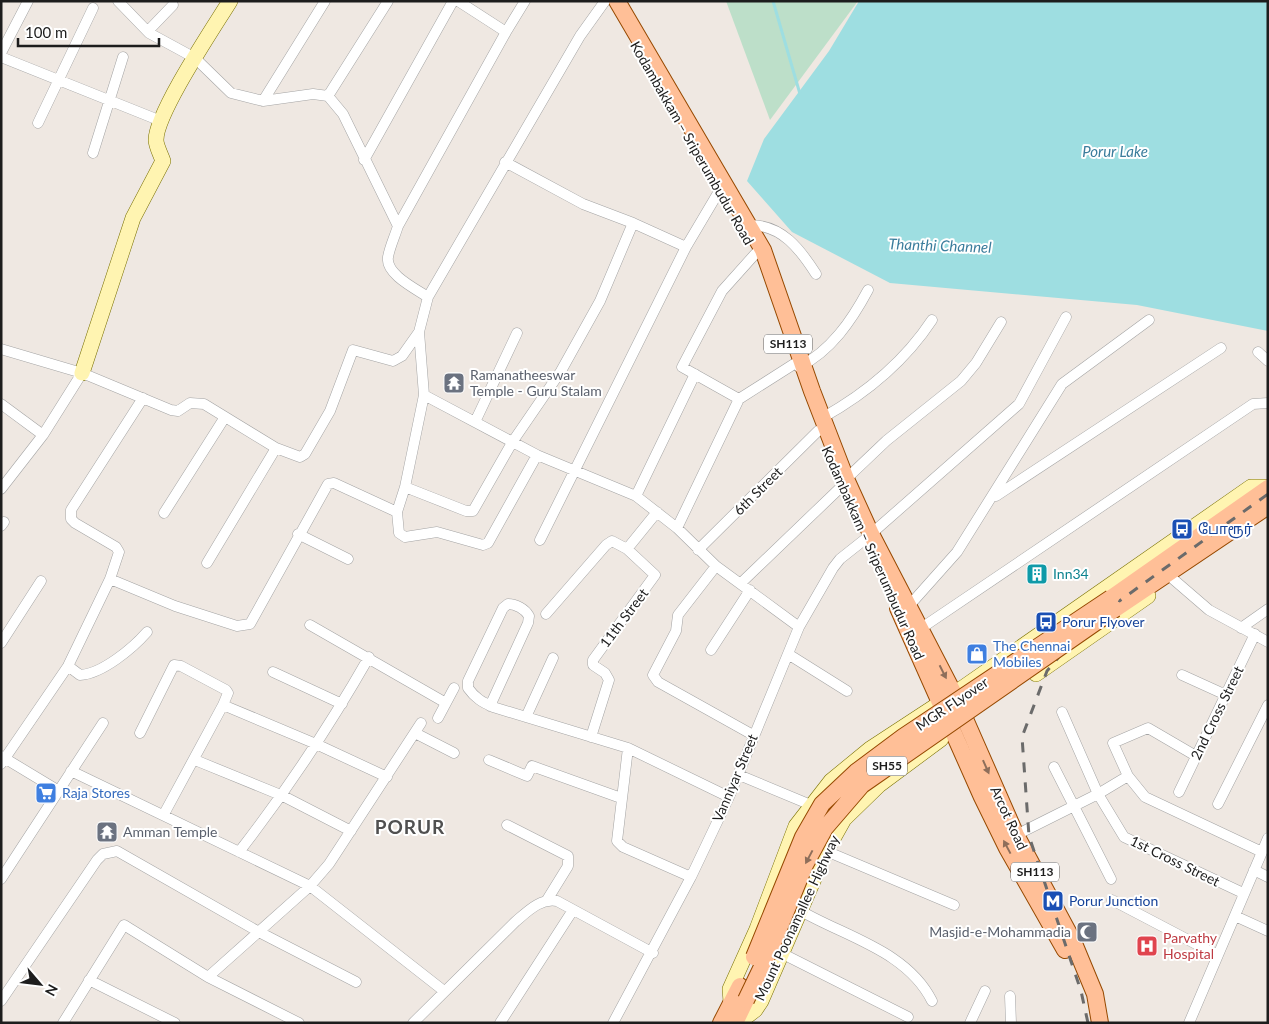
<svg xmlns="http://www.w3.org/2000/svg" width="1269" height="1024" font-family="Lato,'Noto Sans Tamil',sans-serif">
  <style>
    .wetland { fill: #bddfc9 }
    .water { fill: #9edee1 }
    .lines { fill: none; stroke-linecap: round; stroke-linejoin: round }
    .stream { stroke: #9edee1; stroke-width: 3 }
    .street-casing { stroke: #a4a4a4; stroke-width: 11 }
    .secondary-casing { stroke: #786f00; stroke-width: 16 }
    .primary-casing { stroke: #964900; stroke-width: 18 }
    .street { stroke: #fff; stroke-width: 10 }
    .secondary { stroke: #fff4b1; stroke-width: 15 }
    .primary { stroke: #ffbf97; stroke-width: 16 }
    .rail { stroke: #6b6b6b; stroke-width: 3; stroke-dasharray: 10 10; stroke-linecap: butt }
    .primary-bridge-casing { stroke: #964900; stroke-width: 18; stroke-linecap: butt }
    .primary-bridge { stroke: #ffbf97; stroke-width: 16 }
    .oneway { fill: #8e6e5a }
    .labels { text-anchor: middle; stroke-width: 4; stroke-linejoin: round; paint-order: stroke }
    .shield { fill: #fff; stroke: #616161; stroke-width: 1 }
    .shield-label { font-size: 12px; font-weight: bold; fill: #1d1d1d }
    .street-label { font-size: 14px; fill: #1d1d1d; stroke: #fff }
    .worship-label { font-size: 14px; fill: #5b616d; stroke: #fff; text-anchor: start }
    .transit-label { font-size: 14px; fill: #164399; stroke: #fff; text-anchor: start }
    .culture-label { font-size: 14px; fill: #0d838f; stroke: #fff; text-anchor: start }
    .shop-label { font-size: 14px; fill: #366cbe; stroke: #fff; text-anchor: start }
    .health-label { font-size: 14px; fill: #be3a42; stroke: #fff; text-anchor: start }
    .water-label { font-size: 15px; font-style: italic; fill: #3b7d9c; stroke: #fff }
    .district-label { font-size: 19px; font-weight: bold; letter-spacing: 1px; fill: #505050; stroke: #fff }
  </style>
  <rect width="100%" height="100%" fill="#efe8e2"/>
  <!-- wetland -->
  <path class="wetland" d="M726,1h132l-88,119z"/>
  <!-- water -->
  <path class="water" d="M859,1h409v330l-131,-26 -247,-22 -98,-51 -45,-51 17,-42 65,-88z"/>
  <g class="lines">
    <!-- stream -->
    <path class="stream" d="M773,1l27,93"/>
    <!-- street casing -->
    <g class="street-casing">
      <path id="street" d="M118,1l31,32 46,25 36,35 32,8 50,-7 15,2 15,18 55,112
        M458,1l48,31
        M148,31l25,-26
        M1,53l27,-52
        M1,57l160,64
        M328,96l60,-95
        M263,101l62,-100
        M38,123l55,-115
        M93,153l30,-96
        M364,160l89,-159
        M505,162l78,42 50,19
        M750,225c32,0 50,24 66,49
        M428,297c-12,-8 -43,-23 -40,-40 2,-11 7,-21 10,-31l108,-194 19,-31
        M1,349l81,24 89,37 7,1 12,-8 14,1 72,44 24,9 5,-3 25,-43 23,-61 40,11 9,-5 17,-24
        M1258,352l10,9
        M799,367c32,-16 53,-47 69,-77
        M424,395l113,60 99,41 41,32 39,38 83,61
        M739,399l-57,-32 40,-76 34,-38
        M1,404l42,31
        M822,418c43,-24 83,-57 110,-98
        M475,422l42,-89
        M537,455l-49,88 -5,2 -46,-13 -32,5 -6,-4 -2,-21 8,-25 19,-92 -5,-63 9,-35 152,-261 25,-35
        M846,479l40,-38 75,-60 15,-18 25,-41
        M405,487l61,24h7l40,-70 48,-70 39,-70 33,-78 53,24
        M1,489l42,-54 39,-62
        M636,496l59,-122
        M996,496l225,-148
        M164,513l61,-96
        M1,526l3,-4
        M677,528l62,-129 55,-35
        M298,534l50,25
        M871,534l148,-130 47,-87
        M540,540l146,-293 32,-54
        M627,549l30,-37
        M698,550l120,-119
        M207,563l69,-115
        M716,566l-38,49 -2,16 -23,44 5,7 95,53
        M110,579l65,27 62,20 13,-2 78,-140 6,-1 63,29
        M1173,579l36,31 59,32
        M741,583l99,-95
        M908,607l49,-55 105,-168 87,-64
        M546,614l60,-69 6,-4 15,8 28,26 -62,85v5l12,8 4,7 -18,57
        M310,625l136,78
        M1241,628l27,-19
        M920,629l333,-225 15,-1
        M1,643l40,-62
        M711,650l39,-60
        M788,654l59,37
        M68,666l12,9c22,-1 53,-27 67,-43
        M273,672l69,32
        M1182,675l44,20
        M223,705l93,39 71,33
        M490,706l38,-83 1,-7c-4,-7 -13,-12 -21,-12l-5,4 -35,73v7c7,10 14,14 25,19l135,41 101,49
        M1062,712l36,82 26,43 119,56
        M526,717l27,-59
        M438,718l16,-30
        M140,733l34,-68 7,1 45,24 2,3 -5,12 -59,109
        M415,733l39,20
        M628,748l-11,93 6,6 68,30
        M1,756l58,35
        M1196,756l-48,-28 -35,15 15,33 17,21 117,55
        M195,760l88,36 68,35
        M489,760l38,16 5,-10 89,32
        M1,764l67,-98 42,-87 9,-27 -3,-5 -41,-24 -4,-4v-9l72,-112
        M1054,767l57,112
        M71,771l239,115 134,105
        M739,775l72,30
        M1179,792l76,-158
        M1218,804l50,-99
        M507,825l61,31v10l-21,34
        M1016,835l82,-41 30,-18
        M826,851l128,54
        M239,852c49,-63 90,-125 130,-195
        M1254,870l14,7
        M1,879l102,-156
        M1112,900l105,55
        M801,911c45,26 106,40 131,90
        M1235,916l33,15
        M783,954l125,63
        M208,977l102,-91 19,-22 92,-141
        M89,980l86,43
        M1010,996l1,27
        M1,1001l96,-141 6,-6 14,-3 142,81 97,50
        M63,1023l61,-98 84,52 91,46
        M413,1023l102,-101c13,-11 25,-24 42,-21l96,52
        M500,1023l73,-113
        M613,1023l78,-146 38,-80 70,-170 34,-59 7,-9 24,-19
        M970,1023l15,-32
        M1189,1023l79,-185"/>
    </g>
    <!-- secondary casing -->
    <g class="secondary-casing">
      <path id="secondary" d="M82,373l51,-155 30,-57c-2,-6 -7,-15 -7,-21 0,-27 58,-113 74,-139
        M1036,674l112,-78
        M731,1002l-1,-13 27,-60 39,-103 35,-45 39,-32 84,-55 297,-207h17
        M738,1023l17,-13 6,-9 65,-150 18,-32 35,-34 62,-46"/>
    </g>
    <!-- primary casing -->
    <g class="primary-casing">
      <path id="primary" d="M617,1l146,249 49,141 34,88 25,55 83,160 62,141 57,106 22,53 5,29
        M1111,598l157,-110
        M898,608l84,189 25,51 58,102
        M1115,609l153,-103
        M721,1023l19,-37
        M735,1023l11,-23"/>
    </g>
    <!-- street -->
    <use href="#street" class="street"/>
    <!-- secondary -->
    <use href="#secondary" class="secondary"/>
    <!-- primary -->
    <use href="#primary" class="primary"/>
    <!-- rail -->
    <path class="rail" d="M1088,1023l-7,-32 -52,-155 -7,-99 25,-66 39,-46 182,-131"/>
    <!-- primary-bridge casing -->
    <g class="primary-bridge-casing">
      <path id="primary-bridge" d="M754,957l49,-120 19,-33 34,-32 47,-35 208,-139
        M746,1000l25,-52 34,-83 20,-37 37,-43 253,-176"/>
    </g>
    <!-- primary-bridge -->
    <use href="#primary-bridge" class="primary-bridge"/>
  </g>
  <!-- one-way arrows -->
  <defs><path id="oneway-solid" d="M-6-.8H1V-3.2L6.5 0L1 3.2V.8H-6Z" transform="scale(1.25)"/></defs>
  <g class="oneway">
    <use href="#oneway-solid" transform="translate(943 672) rotate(63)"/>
    <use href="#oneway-solid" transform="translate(986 767) rotate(66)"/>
    <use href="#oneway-solid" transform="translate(1007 847) rotate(-118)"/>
    <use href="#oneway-solid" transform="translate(809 857) rotate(118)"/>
  </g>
  <!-- icons -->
  <defs>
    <g id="temple-square" transform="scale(1.125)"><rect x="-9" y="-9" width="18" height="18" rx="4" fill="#6b7280" stroke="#fff"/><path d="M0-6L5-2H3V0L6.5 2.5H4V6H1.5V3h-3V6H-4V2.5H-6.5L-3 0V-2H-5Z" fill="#fff"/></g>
    <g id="bus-square" transform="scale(1.125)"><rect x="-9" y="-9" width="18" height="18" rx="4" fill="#1a4fb4" stroke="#fff"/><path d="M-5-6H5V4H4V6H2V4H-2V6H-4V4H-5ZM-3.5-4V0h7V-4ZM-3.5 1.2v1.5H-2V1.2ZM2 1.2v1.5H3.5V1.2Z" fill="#fff"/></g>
    <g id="building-square" transform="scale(1.125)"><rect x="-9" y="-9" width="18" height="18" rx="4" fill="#0f9aa8" stroke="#fff"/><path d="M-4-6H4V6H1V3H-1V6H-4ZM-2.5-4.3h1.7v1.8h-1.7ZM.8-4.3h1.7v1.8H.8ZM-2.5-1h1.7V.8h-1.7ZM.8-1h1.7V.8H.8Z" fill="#fff"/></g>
    <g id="shop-square" transform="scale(1.125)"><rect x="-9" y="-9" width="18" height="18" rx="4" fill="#3f7fe0" stroke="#fff"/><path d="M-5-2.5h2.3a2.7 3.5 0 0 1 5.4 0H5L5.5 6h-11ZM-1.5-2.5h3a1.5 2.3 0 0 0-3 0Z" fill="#fff"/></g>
    <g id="supermarket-square" transform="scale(1.125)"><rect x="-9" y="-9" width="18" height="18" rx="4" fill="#3f7fe0" stroke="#fff"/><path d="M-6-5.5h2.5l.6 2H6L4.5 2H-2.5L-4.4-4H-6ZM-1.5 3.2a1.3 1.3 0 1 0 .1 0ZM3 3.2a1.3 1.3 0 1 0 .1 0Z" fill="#fff"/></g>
    <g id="metro-square" transform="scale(1.125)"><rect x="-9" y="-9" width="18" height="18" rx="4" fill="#1a4fb4" stroke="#fff"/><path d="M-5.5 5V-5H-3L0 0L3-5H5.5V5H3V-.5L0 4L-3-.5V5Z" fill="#fff"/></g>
    <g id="mosque-square" transform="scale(1.125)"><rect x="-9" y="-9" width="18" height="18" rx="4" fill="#6b7280" stroke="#fff"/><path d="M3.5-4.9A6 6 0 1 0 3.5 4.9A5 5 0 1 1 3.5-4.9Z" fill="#fff"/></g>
    <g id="hospital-square" transform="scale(1.125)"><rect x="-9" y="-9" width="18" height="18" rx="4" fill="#e0444e" stroke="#fff"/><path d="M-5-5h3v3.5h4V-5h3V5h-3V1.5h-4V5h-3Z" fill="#fff"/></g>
  </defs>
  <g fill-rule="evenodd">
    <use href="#temple-square" x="454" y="383"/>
    <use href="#bus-square" x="1182" y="529"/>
    <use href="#building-square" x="1037" y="574"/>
    <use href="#bus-square" x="1046" y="622"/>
    <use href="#shop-square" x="977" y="654"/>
    <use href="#supermarket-square" x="46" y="793"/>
    <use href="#temple-square" x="107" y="832"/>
    <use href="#metro-square" x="1053" y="901"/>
    <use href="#mosque-square" x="1087" y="932"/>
    <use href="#hospital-square" x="1147" y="946"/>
  </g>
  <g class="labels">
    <!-- shield labels -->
    <g class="shield">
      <rect x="764" y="334.5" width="48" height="19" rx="4"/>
      <rect x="867" y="756.5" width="40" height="19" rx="4"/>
      <rect x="1011" y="862.5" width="48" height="19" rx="4"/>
    </g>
    <g class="shield-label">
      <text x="788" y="348">SH113</text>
      <text x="887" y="770">SH55</text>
      <text x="1035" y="876">SH113</text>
    </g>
    <!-- street labels -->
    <g class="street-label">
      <text transform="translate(692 143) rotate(60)" y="5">Kodambakkam – Sriperumbudur Road</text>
      <text transform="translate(758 491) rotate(-45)" y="5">6th Street</text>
      <text transform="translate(873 553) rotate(66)" y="5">Kodambakkam – Sriperumbudur Road</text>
      <text transform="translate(624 618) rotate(-53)" y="5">11th Street</text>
      <text transform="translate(952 704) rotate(-34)" y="5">MGR FLyover</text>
      <text transform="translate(1217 713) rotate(-64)" y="5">2nd Cross Street</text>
      <text transform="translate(735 778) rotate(-67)" y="5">Vanniyar Street</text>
      <text transform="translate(1009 818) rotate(65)" y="5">Arcot Road</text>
      <text transform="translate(1175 861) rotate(26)" y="5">1st Cross Street</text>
      <text transform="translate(797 918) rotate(-65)" y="5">Mount Poonamallee Highway</text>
    </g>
    <!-- worship labels -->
    <g class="worship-label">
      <text x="470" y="380">Ramanatheeswar<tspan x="470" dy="16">Temple - Guru Stalam</tspan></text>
      <text x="123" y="837">Amman Temple</text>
      <text x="1071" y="937" text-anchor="end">Masjid-e-Mohammadia</text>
    </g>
    <!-- transit labels -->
    <g class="transit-label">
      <text x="1198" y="534">போரூர்</text>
      <text x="1062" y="627">Porur Flyover</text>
      <text x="1069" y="906">Porur Junction</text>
    </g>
    <!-- culture labels -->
    <g class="culture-label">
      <text x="1053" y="579">Inn34</text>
    </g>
    <!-- shop labels -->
    <g class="shop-label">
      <text x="993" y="651">The Chennai<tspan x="993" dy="16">Mobiles</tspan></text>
      <text x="62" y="798">Raja Stores</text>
    </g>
    <!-- health labels -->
    <g class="health-label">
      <text x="1163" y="943">Parvathy<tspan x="1163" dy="16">Hospital</tspan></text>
    </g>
    <!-- water labels -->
    <g class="water-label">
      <text x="1115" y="157">Porur Lake</text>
      <text transform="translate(940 246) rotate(2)" y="5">Thanthi Channel</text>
    </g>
    <!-- district labels -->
    <g class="district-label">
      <text x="410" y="834">PORUR</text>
    </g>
  </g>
  <!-- border -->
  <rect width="1269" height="1024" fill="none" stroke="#1d1d1d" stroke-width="5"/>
  <!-- north arrow -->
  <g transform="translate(40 984) rotate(118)" stroke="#ffffff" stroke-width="4" paint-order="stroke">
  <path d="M0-4L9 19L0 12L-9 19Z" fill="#1d1d1d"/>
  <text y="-8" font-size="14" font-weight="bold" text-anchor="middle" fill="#1d1d1d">N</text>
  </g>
  <!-- scale -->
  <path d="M18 38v8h141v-8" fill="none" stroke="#1d1d1d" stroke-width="2.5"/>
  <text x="25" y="38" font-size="15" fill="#1d1d1d" stroke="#ffffff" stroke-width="4" paint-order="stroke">100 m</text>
</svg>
